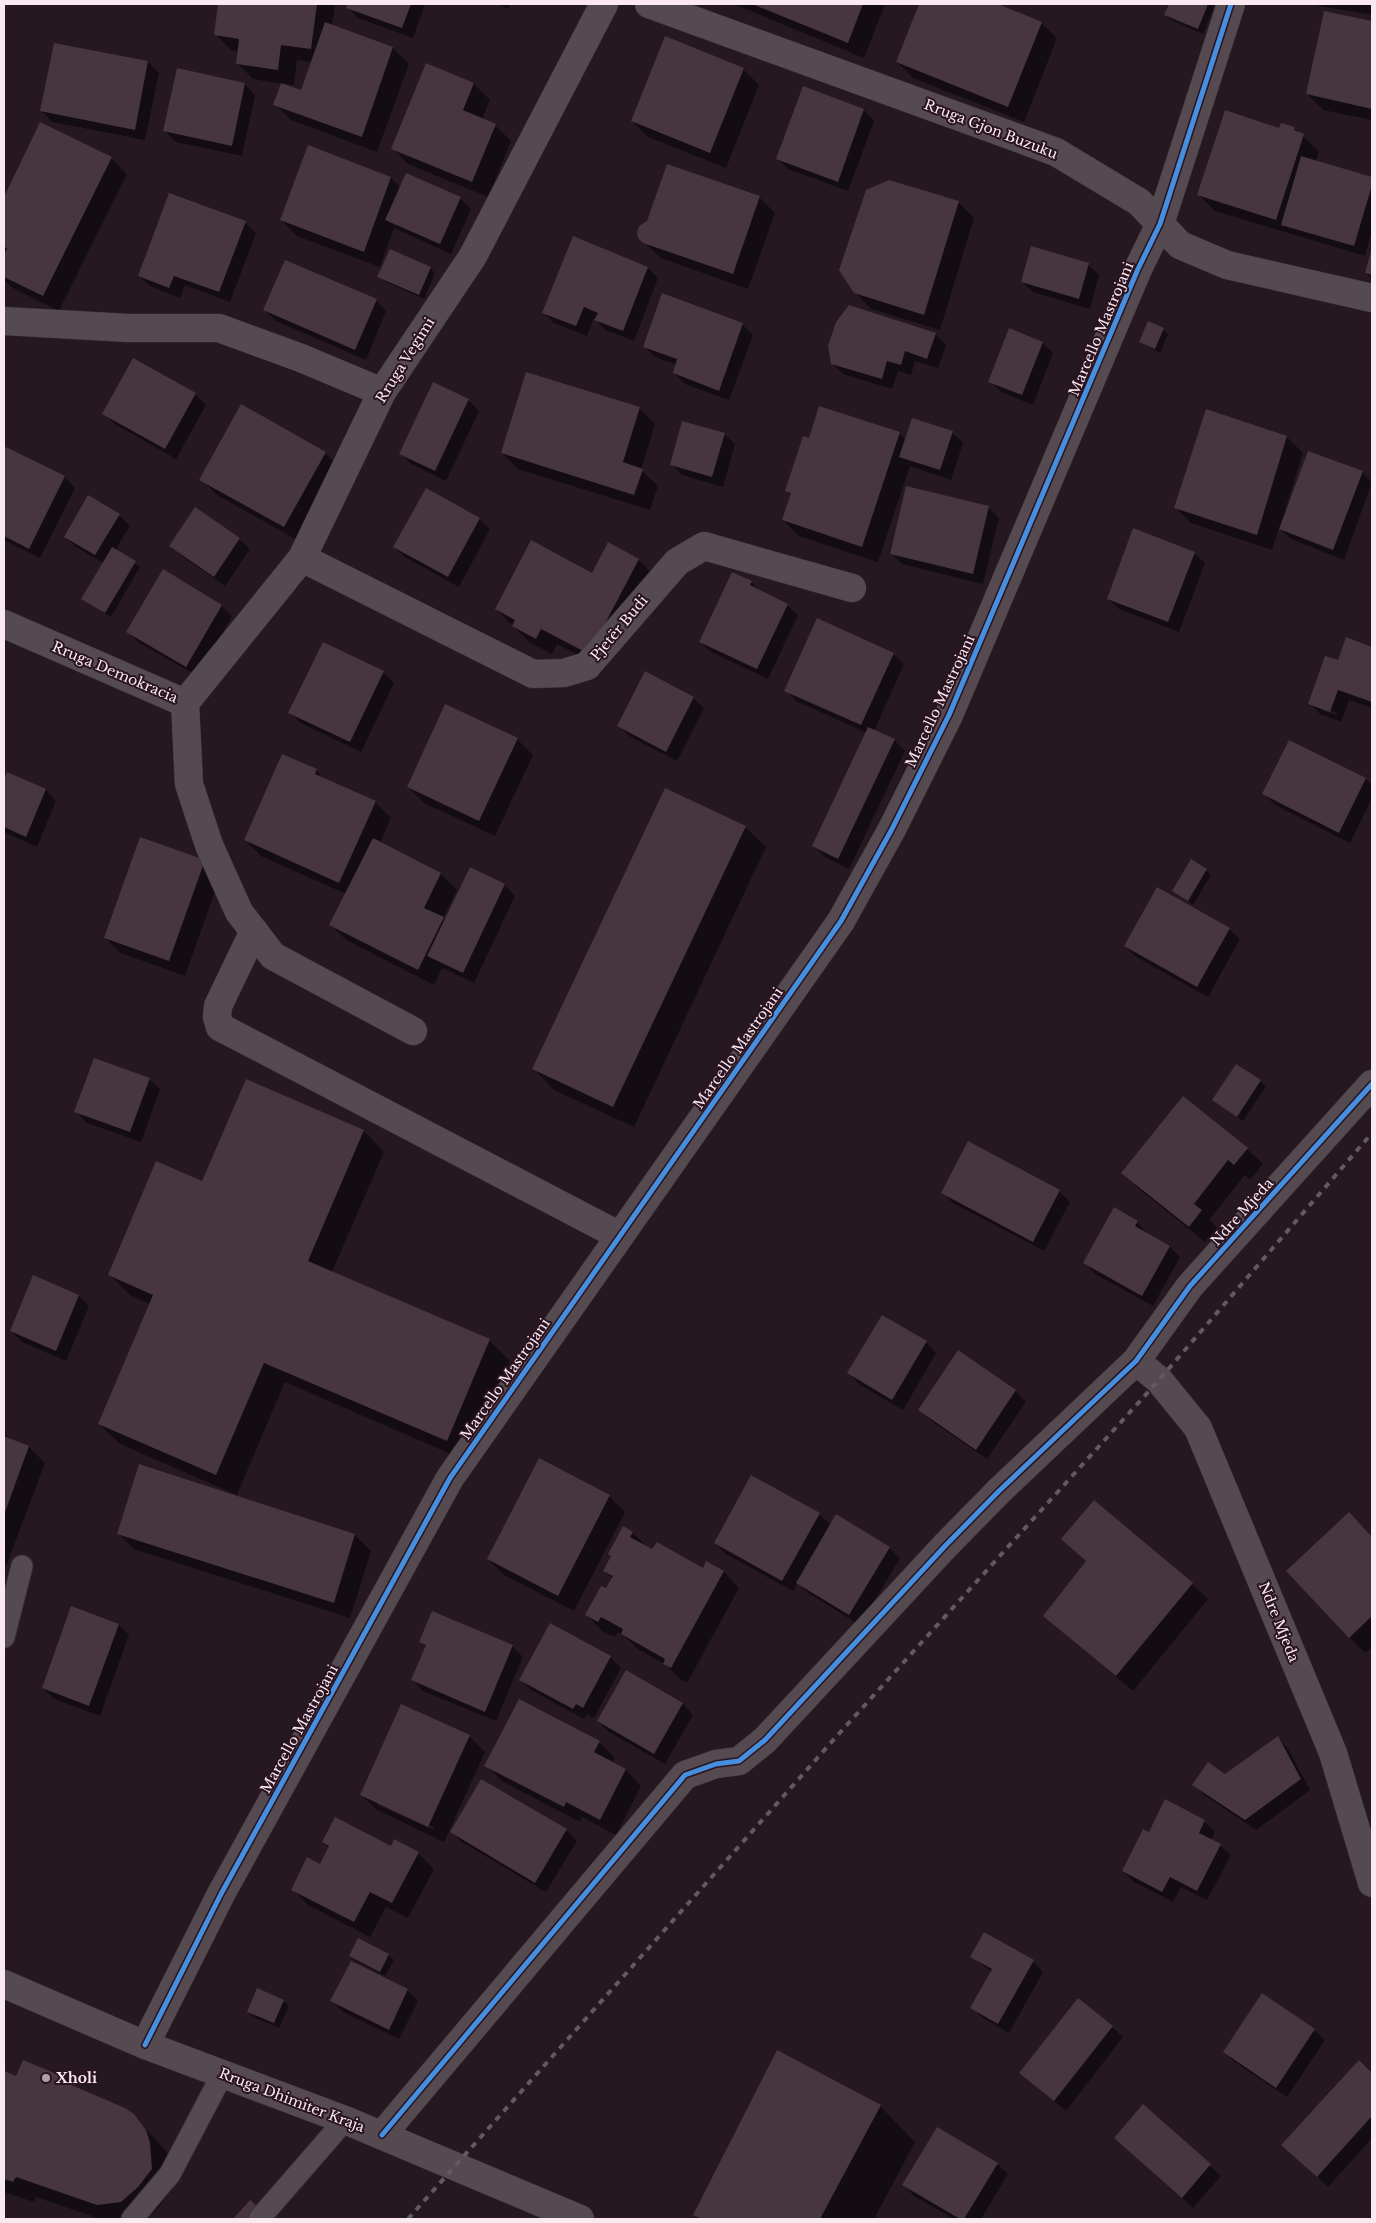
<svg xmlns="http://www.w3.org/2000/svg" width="1376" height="2223" font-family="'Libre Baskerville',serif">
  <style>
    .shadow { fill: #0007; fill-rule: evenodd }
    .building { fill: #473540 }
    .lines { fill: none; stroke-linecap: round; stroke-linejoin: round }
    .service-casing { stroke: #3b3237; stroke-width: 23 }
    .minor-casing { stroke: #3b3237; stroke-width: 29 }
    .tertiary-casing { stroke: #3b3237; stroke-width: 29 }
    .service { stroke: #554a50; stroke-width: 21 }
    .minor { stroke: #554a50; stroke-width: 28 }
    .tertiary { stroke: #554a50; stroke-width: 28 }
    .rail { stroke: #63595f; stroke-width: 4; stroke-dasharray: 6 6; stroke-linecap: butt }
    .cycleway-casing { stroke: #2a1320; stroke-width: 8 }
    .cycleway { stroke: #468fdf; stroke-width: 5 }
    .poi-dot { fill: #afa0a8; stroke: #2a1320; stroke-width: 2 }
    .labels { text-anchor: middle; stroke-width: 4; stroke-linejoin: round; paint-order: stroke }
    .street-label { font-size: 14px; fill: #fae9f1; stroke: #2a1320 }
    .poi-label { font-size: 14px; font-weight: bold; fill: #fae9f1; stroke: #2a1320; text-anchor: start }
  </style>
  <rect width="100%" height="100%" fill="#25181f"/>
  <!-- shadow -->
  <path class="shadow" d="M220,4h115l-3,22 61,22 16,16 -32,88 -86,-32 -16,-16 7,-20 -29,-5 -16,-16 2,-11 -8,-2 -16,-16zM297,60l15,2 -11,30 -18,-8 11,1z
    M349,4h76l-12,34 -55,-20 -11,-11z
    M498,4h12l-2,5z
    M734,4h151l-21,54z
    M921,4h73l47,19 16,15 -33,84 -111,-44 -16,-16z
    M1171,4h44l-12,30 -32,-14 -5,-5z
    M1308,4h64v11z
    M1325,12l47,10v98l-49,-10 -16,-16z
    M55,44l93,18 11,11 -14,67 -93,-18 -10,-11z
    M426,65l48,19 16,16 -8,19 13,6 16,16 -23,56 -80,-33 -16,-16z
    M743,69l16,16 -33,83 -78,-31 -16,-16z
    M245,84l10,11 -13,61 -66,-14 -11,-11z
    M803,88l61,22 10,11 -26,70 -60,-22 -11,-11z
    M41,123l70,35 16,16 -68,137 -46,-23 -9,-8v-81z
    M1294,128l25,23 -3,11 56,16v53l-7,25 -150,-45 -16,-16z
    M391,178l10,10 59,10 11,11 -20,45 -57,-26 -14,39 -83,-31 -16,-16z
    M759,197l16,16 -27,76 -87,-31 -17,-16z
    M958,202l16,16 -34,112 -69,-21 -16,-17z
    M245,223l11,10 -26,69 -45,-17 -5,13 -30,-12 -11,-10z
    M573,238l75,30 10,10 -24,63 -28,-11 -12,-12 -7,18 -33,-13 -10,-10z
    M1372,250v29l-6,-6z
    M1088,265l11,10 -9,34 -57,-17 -11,-10z
    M430,268l5,5 -11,26 -40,-18 -5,-5z
    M663,295l80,30 10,10 -24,65 -44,-16 -11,-11 3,-8 -22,-8 -11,-11z
    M376,300l10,11 -20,49 -90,-39 -11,-11z
    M1163,329l5,5 -8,19 -19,-11z
    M935,334l11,11 -8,23 -23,-7 -4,14 -13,-4 -6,18 -49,-15 -11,-11z
    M1043,343l10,10 -20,52 -32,-13 -11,-11z
    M195,394l11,11 -30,54 -61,-35 -11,-10z
    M468,400l11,11 -33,70 -35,-17 -10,-11z
    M639,408l16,16 -14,46 17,16 -8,24 -132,-41 -16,-16z
    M1206,411l81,26 16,16 -18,57 77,-38 10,10 -28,78 -53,-21 -12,-11 -7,22 -81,-27 -15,-15z
    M952,432l11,11 -12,37 -41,-14 -32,96 -79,-26 -16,-16 9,-25 -5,-4 23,-51 89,-7 7,7z
    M724,434l11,10 -12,43 -41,-12 -10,-11z
    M7,448l58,29 10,11 -35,70 -36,-18v-85z
    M325,453l16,16 -40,73 -84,-47 -16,-16z
    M988,507l11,11 -16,66 -81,-20 -10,-10z
    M119,515l11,11 -15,24 25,17 -29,50 -28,-18 20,-36 -27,-16 -11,-10z
    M479,519l11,10 -31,58 -54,-30 -11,-10z
    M239,539l11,10 -25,37 -43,-30 -11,-10z
    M1194,553l11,10 -26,69 -60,-23 -11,-10z
    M639,560l15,16 -49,93 -48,-25 -5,10 -23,-12 -33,-33z
    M751,582l10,10 26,13 11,10 -30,64 -57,-27 -11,-10z
    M221,606l11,10 -35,60 -59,-34 -10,-10z
    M1347,639l25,9v60l-23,-8 -8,22 -21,-8 -10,-11 28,-41zM1321,707l16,6 -1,2 -15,-5z
    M893,654l11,10 -30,67 20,9 11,11 -56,118 -24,-12 -11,-11 53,-113 -71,-32 -10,-11z
    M383,672l11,11 -33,69 -60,-29 -11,-11z
    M693,698l11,10 -27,53 -48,-25 -11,-11z
    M517,739l16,16 -38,81 -71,-33 -16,-16z
    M1290,741l76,38 6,6v13l-22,45 -75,-38 -11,-11z
    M316,770l9,10 50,22 16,16 -11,25 61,31 16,16 -14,28 2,2 25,-52 35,17 10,11 -41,87 -32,-15 -8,17 -88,-45 -16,-16 16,-30 -85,-38 -16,-16z
    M8,774l38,16 10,11 -19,46 -33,-15v-49z
    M745,827l21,20 -132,280 -80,-37 -20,-21z
    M204,862l16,15 -35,99 -64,-23 -16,-15z
    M1206,870l5,5 -18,30 -19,-14z
    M1229,929l11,10 -32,58 -72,-40 -11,-11z
    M1237,1065l29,21 -23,35 -29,-21z
    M149,1079l11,10 -19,53 -54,-19 -11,-11z
    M246,1081l118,50 20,21 -52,120 157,68 21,21 -43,100 -182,-79 -49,115 119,38 16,16 -21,67 -216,-69 -16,-16 119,-38 -117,-51 -21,-20 51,-120 -20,-9 -20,-20 92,-92z
    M1247,1149l16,15 -13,16 -5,-5 -36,45 8,7 -12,15 -66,-53 -16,-16z
    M1059,1191l11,11 -26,49 -91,-48 -10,-10z
    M1137,1222l10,12 23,13 10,10 -27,49 -58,-32 -10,-11z
    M79,1296l10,10 -23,55 -44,-19 -11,-11z
    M926,1342l10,11 -33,57 -44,-26 -10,-11z
    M1015,1391l11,11 -39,57 -57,-39 -10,-11z
    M4,1433l7,7 18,7 16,16 -39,103 -2,-1z
    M609,1496l16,16 -51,99 -70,-36 -16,-16z
    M819,1514l12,11 58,23 11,10 -40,67 -52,-32 -10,-10 -5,8 -67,-37 -11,-11z
    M1349,1514l23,24v109l-7,6 -16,-16z
    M623,1528l10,5 15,15 56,22 3,-7 17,9 15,16 -52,95 -6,-3 -15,-15 -28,-16 -14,-13 -6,-4 -3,5 -13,-6 -15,-16 26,-36 -8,-8z
    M1089,1562l103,22 16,15 -75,92 -88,-75z
    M119,1625l10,10 -29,81 -46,-17 -11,-11z
    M421,1641l91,5 11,11 -27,64 -73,-30 -10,-11 14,-33z
    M610,1657l11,11 -27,50 -7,-4 -3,5 -53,-29 -10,-10z
    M627,1671l56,33 10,11 -28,49 -56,-32 -11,-11z
    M469,1736l16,16 -41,90 -67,-32 -16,-15zM378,1802l57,26 -1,2 -56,-25z
    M1278,1738l10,11 22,41 -54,40 -52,-35 -10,-11 31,-8z
    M599,1742l16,16 -3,5 14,7 15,16 -25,49 -34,-18 -2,5 -78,-41 -16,-16z
    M1204,1821l11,11 -4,8 9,5 11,10 -24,45 -26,-13 -8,15 -39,-20 -11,-11 26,-37z
    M566,1830l11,11 -31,51 -84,-50 -10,-10z
    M323,1842l69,6 26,5 16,16 -26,49 -22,-11 -16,30 -62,-32 -16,-16 29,-24 8,-17z
    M359,1940l29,15 6,5 -9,16 -29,-15 -6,-5z
    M972,1957l61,4 10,11 -34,61 -26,-15 -11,-10 20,-36z
    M407,1990l11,11 -19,38 -56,-27 -11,-11z
    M284,2001l5,5 -10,22 -26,-11 -5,-5z
    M1112,2027l11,10 -57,74 -45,-38z
    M1314,2030l11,10 -38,57 -52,-35 -11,-10z
    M1359,2062l13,13v63l-44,49 -34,-32z
    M4,2072l13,6h46l7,8 63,29 34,37 3,12 2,26 -14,18 -13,11h-44l-65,-22 -2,5 -30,-10z
    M880,2106l35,36 -41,77h-175l-5,-4z
    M1143,2106l78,70 -28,32 -78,-70z
    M997,2164l11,10 -27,45h-27l-40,-23 -10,-11z"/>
  <!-- building -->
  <path class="building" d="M218,4h99l-6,45 -30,-4 -3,25 -42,-6 3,-25 -25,-4z
    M347,4h64l-9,24 -56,-20z
    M752,4h111l-15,39z
    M919,4h79l44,18 -34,85 -112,-45z
    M1169,4h39l-10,25 -34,-14z
    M1324,11l48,10v88l-66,-15z
    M325,22l68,25 -31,90 -89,-32 8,-22 20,7z
    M665,36l79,32 -34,85 -79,-32z
    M54,43l94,18 -13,69 -95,-19z
    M426,63l48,20 -11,27 33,14 -24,58 -81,-33z
    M177,68l68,15 -13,63 -69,-15z
    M803,86l61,23 -26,73 -62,-23z
    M1225,110l54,18 2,-5 14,4 -1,3 10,4 -28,86 -79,-25z
    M40,122l72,35 -69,139 -39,-19v-22l3,-7 -3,-1v-50z
    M308,145l83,32 -27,75 -84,-32z
    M1301,156l71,21v8l-18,61 -73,-21z
    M667,164l93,32 -27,78 -90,-31 -5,-5 -1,-5 2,-7 8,-5z
    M406,173l55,24 -21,47 -55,-24z
    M889,180l70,21 -35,114 -70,-22 -15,-23 27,-80z
    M169,193l77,28 -27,71 -45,-16 -5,12 -31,-12z
    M573,236l75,31 -25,64 -29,-11 4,-7 -14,-6 -8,19 -34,-13z
    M1031,246l58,17 -10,36 -58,-17z
    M1372,248v27l-7,-2z
    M390,249l41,18 -12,28 -42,-18z
    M285,260l92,39 -22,51 -92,-40z
    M662,293l81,30 -24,68 -46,-18 4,-14 -34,-12z
    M849,305l87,28 -9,26 -22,-8 -4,14 -14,-4 -5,18 -51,-15 -3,-18 8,-24z
    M1148,321l16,7 -9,21 -16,-7z
    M1009,328l34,14 -21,53 -34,-13z
    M133,358l63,35 -31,56 -63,-35z
    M526,372l114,35 -17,55 20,7 -9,26 -133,-42z
    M433,382l36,17 -34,72 -36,-17z
    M241,404l85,48 -42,75 -85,-47z
    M819,406l81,26 -38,115 -80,-27 9,-27 -6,-2 18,-55 6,2z
    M1206,409l81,27 -30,99 -83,-27z
    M912,418l41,13 -13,39 -41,-13z
    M682,421l43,12 -13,44 -42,-12z
    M6,447l59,29 -36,73 -25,-13v-84z
    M1308,451l55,20 -30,79 -54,-21z
    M906,486l83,20 -16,68 -83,-20z
    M426,488l54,30 -32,59 -55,-30z
    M88,495l32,19 -25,41 -31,-18z
    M195,507l45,31 -26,39 -45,-31z
    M1133,528l62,24 -27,70 -61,-23z
    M531,540l61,33 16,-31 31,17 -50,95 -48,-25 -5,10 -24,-13 3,-6 -20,-11z
    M112,547l24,14 -31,52 -24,-14z
    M163,569l59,36 -36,62 -60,-35z
    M732,572l20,9 -2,4 38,19 -31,65 -58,-27z
    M817,618l77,35 -33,72 -77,-34z
    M1346,637l26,10v55l-34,-12 -8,22 -22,-8 17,-48 13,4z
    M323,642l61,29 -34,71 -62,-29z
    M645,671l49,26 -28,55 -49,-26z
    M445,704l73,34 -39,83 -72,-34z
    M868,727l27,12 -57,120 -26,-13z
    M1289,740l77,38 -27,55 -77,-39z
    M282,754l35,15 -2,5 61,27 -37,82 -95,-43z
    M7,772l39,17 -20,48 -22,-10v-47z
    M665,788l81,38 -133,281 -81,-38z
    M140,837l65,23 -36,101 -65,-23z
    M373,838l68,35 -17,35 20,9 -26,53 -89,-45z
    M1191,859l16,10 -19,32 -16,-10z
    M470,867l35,17 -42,89 -36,-17z
    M1157,887l73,41 -33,59 -73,-41z
    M94,1058l56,20 -20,54 -56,-20z
    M1236,1064l25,16 -24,37 -25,-17z
    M246,1079l118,51 -56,131 182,78 -43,102 -183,-78 -48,112 -118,-51 55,-129 -45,-20 48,-114 46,20z
    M1183,1096l65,52 -14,17 -6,-5 -34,44 8,6 -13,17 -68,-54z
    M968,1141l92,49 -27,52 -92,-49z
    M1114,1207l24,14 -3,5 35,20 -28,50 -59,-33z
    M33,1275l46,20 -23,56 -46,-20z
    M882,1315l45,26 -35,59 -45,-27z
    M958,1350l58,40 -40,60 -58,-40z
    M4,1436l25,10 -25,69z
    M539,1458l71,37 -52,101 -71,-37z
    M139,1464l216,70 -21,69 -217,-69z
    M751,1475l69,38 -38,68 -68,-38z
    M1094,1500l99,83 -77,93 -73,-60 43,-55 -25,-22z
    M1349,1512l23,25v79l-23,22 -63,-67z
    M836,1514l54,33 -41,68 -53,-32z
    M623,1526l10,6 -3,5 22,12 5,-7 46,26 3,-7 18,10 -53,97 -8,-4 2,-5 -44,-25 2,-5 -22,-12 -3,5 -13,-7 16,-29 5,2 7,-12 -10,-5 8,-15 -3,-2z
    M71,1606l48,18 -30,82 -47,-18z
    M432,1611l81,34 -28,67 -74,-32 15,-35 -7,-3z
    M550,1623l61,33 -28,52 -7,-4 -3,5 -54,-29z
    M626,1670l57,33 -29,51 -57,-33z
    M519,1699l81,42 -6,11 32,17 -26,51 -34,-18 -2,5 -80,-41z
    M401,1704l69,31 -42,92 -68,-32z
    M1278,1736l23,43 -56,41 -53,-35 16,-23 17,12z
    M481,1779l86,50 -32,54 -85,-51z
    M1165,1799l40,21 -6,13 22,11 -24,47 -27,-14 -8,15 -40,-21 21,-42 6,3z
    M335,1817l56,29 3,-7 25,13 -27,51 -22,-11 -16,30 -63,-32 16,-33 13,7 9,-18 -7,-4z
    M984,1932l50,28 -36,64 -28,-16 22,-39 -22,-12z
    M358,1938l31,16 -9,18 -31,-16z
    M351,1961l57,28 -19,41 -59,-29z
    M257,1988l27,12 -10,23 -27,-11z
    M1262,1993l53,36 -39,59 -53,-36z
    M1078,1998l35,28 -59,75 -35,-28z
    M777,2050l104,55 -61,114h-119l-8,-4z
    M23,2060l41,17 -2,4 63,27 9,6 12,16 4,13 2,26 -14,18 -17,15 -24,3 -81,-28 -3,5 -9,-3v-108l12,5z
    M1359,2060l13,13v43l-55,61 -36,-32z
    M1143,2104l68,60 -29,34 -68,-60z
    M937,2127l61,36 -34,56h-4l-58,-34z
    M250,2200l10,9 -8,10h-19z"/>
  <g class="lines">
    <!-- service casing -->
    <g class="service-casing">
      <path id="service" d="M4,1637l18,-71
        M132,2219l38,-45 53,-101
        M259,2219l86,-99"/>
    </g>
    <!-- minor casing -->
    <g class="minor-casing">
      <path id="minor" d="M649,4l407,148 83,50 41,43 47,20 145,33
        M4,321l124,7h91l82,30 81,34
        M302,558l231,116 31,-1 23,-7 90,-104 27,-16 148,42
        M4,624l181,79
        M185,703l117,-145 80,-166 91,-136 131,-252
        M185,703l4,81 20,61 30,67 34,44 140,75
        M254,931l-36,75 -1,11 3,10 400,209
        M1136,1361l23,19 39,48 135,325 39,130
        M145,2045l76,-151 229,-416 391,-557 51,-92 57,-114 189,-446 22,-45 71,-220
        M382,2135l303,-360 31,-11 23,-3 26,-21 181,-195 53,-54 137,-130 54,-75 182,-202"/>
    </g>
    <!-- tertiary casing -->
    <g class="tertiary-casing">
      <path id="tertiary" d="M4,1984l141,61 200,75 235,99"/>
    </g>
    <!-- service -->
    <use href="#service" class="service"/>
    <!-- minor -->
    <use href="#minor" class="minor"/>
    <!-- tertiary -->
    <use href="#tertiary" class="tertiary"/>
    <!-- rail -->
    <path class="rail" d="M408,2219l428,-482 323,-357 213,-247"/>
    <!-- cycleway casing -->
    <g class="cycleway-casing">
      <path id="cycleway" d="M145,2045l76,-151 229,-416 391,-557 51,-92 57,-114 189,-446 22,-45 71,-220
        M382,2135l303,-360 31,-11 23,-3 26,-21 181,-195 53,-54 137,-130 54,-75 182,-202"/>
    </g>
    <!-- cycleway -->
    <use href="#cycleway" class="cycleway"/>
  </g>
  <!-- markers -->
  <circle class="poi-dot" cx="46" cy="2078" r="5"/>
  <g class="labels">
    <!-- street labels -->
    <g class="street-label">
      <text transform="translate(991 129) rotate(21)" y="5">Rruga Gjon Buzuku</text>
      <text transform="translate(1101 329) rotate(-67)" y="5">Marcello Mastrojani</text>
      <text transform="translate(405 360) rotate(-58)" y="5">Rruga Vegimi</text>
      <text transform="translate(619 628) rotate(-50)" y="5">Pjetër Budi</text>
      <text transform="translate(115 672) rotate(23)" y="5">Rruga Demokracia</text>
      <text transform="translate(940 701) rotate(-65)" y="5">Marcello Mastrojani</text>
      <text transform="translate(738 1048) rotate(-55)" y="5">Marcello Mastrojani</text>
      <text transform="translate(1242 1212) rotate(-48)" y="5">Ndre Mjeda</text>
      <text transform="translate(505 1379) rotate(-55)" y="5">Marcello Mastrojani</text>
      <text transform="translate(1279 1622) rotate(68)" y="5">Ndre Mjeda</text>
      <text transform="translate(299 1729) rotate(-61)" y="5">Marcello Mastrojani</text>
      <text transform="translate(292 2100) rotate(21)" y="5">Rruga Dhimiter Kraja</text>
    </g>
    <!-- poi labels -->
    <g class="poi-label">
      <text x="56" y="2083">Xholi</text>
    </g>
  </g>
  <!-- border -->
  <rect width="1376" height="2223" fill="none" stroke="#fae9f1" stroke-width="10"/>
</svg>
